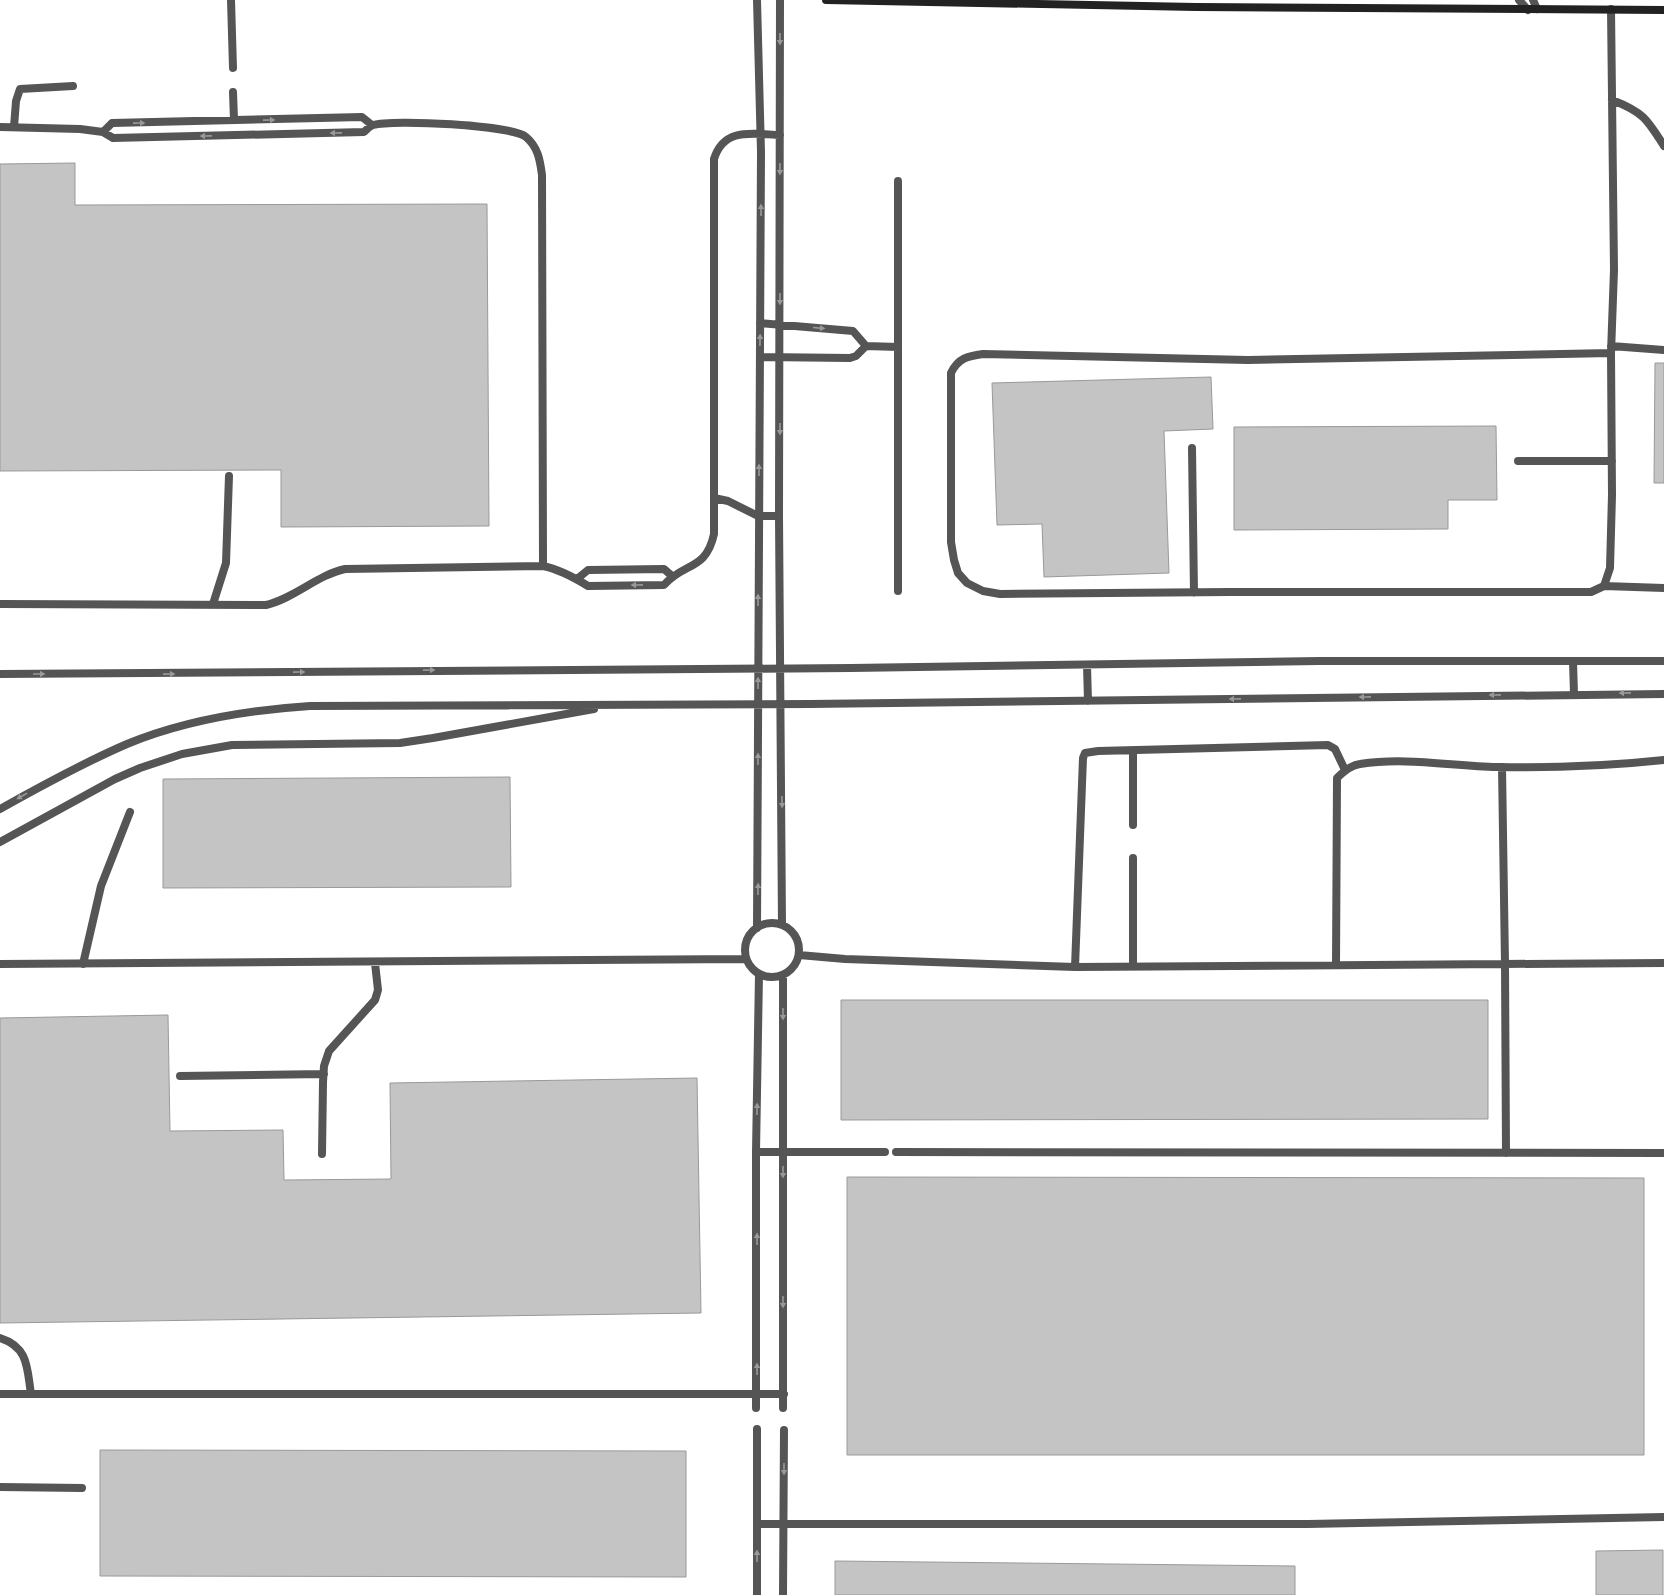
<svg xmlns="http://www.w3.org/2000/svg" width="1664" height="1595" font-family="Poppins,sans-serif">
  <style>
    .building { fill: #c4c4c4; stroke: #999 }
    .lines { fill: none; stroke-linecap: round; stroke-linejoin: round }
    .lane { stroke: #555; stroke-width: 8 }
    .street { stroke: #555; stroke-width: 8 }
    .secondary { stroke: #222; stroke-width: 8 }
    .oneway { fill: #999 }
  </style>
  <rect width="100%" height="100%" fill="#fff"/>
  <!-- building -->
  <path class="building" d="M75,163v42l412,-1 2,322 -208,1v-57l-281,1v-307z
    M1655,363h9v120h-10z
    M1211,377l2,52 -49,2 5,142 -125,4 -2,-53 -45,1 -5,-142z
    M1496,426l1,74h-49v29l-214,1v-103z
    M510,777l1,110 -348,1v-109z
    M841,1000h647v119l-647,1z
    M168,1015l2,116 113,-1 1,50 107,-1 -1,-96 307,-5 4,235 -701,10v-305z
    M847,1177l797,1v277h-797z
    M100,1450l586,1v126l-586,-1z
    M1663,1550v45h-67v-44z
    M835,1561l460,5v29h-460z"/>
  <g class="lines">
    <!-- lane -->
    <path class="lane" d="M231,0l2,68
      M780,0l-1,516 3,409
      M1533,0l4,9
      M233,92l1,28
      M1612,100c31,12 35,19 52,46
      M0,127l80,2 23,3 10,6 251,-6c2,-2 6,-6 9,-7 20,-6 139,0 153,12 12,10 14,23 16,38l1,391
      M14,127l2,-26 4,-12 53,-3
      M103,132l9,-9 250,-6 10,8
      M898,181v410
      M760,323l93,8 13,15
      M1611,346l53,4
      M1611,353l-363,7 -265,-6c-15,2 -25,4 -32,19v169l3,18 4,13 9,10 16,8 17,3 230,-2h361l13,-6 6,-18 2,-73 -1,-142 3,-83 -3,-261
      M760,357l90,1 6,-2 10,-10 32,1
      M1192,448l2,145
      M1518,461h94
      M714,498l14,3 30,15h21
      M577,579l11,-9 76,-1 8,7
      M1604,586l60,2
      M0,604l266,1c29,-7 51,-30 79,-36l198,-3c15,3 32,12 45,20l76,-1c20,-23 42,-14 50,-51v-375c10,-32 38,-25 66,-24
      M213,604l13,-41 3,-87
      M1573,661l1,33
      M1087,665l1,36
      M0,674l851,-6 468,-7h345
      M1502,767l3,197 159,-1
      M0,809c41,-23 83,-46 127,-65 58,-24 121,-34 183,-38l500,-2 854,-10
      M1133,825v-74
      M0,842l115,-63 25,-11 42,-14 50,-9 168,-2 33,-5 161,-29
      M745 950a27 27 0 1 1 54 0a27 27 0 1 1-54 0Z
      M757,928l4,-776 -4,-152
      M799,955l46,4 230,8 430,-3 1,189
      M0,964l746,-5
      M83,964l18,-78 29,-74
      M1336,965l1,-187c6,-6 14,-13 23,-14 46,-7 91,2 137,3 55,1 112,-1 167,-7
      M1133,966v-108
      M1075,967l8,-209 2,-5 13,-2 230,-6 7,4 10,21
      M783,975v433
      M180,1076l144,-2
      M756,1152h129
      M896,1152l768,1
      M322,1154l1,-72 1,-16 5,-15 46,-51 3,-10 -3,-27
      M0,1338c29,9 27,31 31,56
      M0,1394h784
      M756,1408v-256l3,-178
      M757,1429v166
      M0,1487l82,1
      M757,1524h551l356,-7
      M783,1595l1,-165"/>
    <!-- street -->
    <path class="street" d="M1519,0l9,10"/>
    <!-- secondary -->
    <path class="secondary" d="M826,0l370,7 468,3"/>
  </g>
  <!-- one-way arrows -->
  <defs><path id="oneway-solid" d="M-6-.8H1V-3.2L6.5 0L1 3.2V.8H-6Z"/></defs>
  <g class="oneway">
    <use href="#oneway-solid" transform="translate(780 39) rotate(90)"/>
    <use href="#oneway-solid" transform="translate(269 120) rotate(-1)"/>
    <use href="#oneway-solid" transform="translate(139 123) rotate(-1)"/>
    <use href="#oneway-solid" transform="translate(336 133) rotate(179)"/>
    <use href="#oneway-solid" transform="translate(206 136) rotate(179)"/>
    <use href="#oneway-solid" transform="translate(780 169) rotate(90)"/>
    <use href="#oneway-solid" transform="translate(761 210) rotate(-90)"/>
    <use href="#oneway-solid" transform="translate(780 299) rotate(90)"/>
    <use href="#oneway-solid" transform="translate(819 328) rotate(5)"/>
    <use href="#oneway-solid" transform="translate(760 340) rotate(-89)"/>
    <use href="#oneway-solid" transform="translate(780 429) rotate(90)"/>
    <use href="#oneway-solid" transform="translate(759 470) rotate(-90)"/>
    <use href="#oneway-solid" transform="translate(637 585) rotate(179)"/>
    <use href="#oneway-solid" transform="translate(758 600) rotate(-90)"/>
    <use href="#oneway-solid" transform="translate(429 670) rotate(-1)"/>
    <use href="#oneway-solid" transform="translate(299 672) rotate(-1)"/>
    <use href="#oneway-solid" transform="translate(39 674)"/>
    <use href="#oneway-solid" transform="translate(169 674) rotate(-1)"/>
    <use href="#oneway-solid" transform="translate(758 683) rotate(-90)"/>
    <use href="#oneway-solid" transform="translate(1625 693) rotate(179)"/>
    <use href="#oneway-solid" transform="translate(1495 695) rotate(179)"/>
    <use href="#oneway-solid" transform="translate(1365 697) rotate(179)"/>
    <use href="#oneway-solid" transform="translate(1235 699) rotate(179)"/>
    <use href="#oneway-solid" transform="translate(758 759) rotate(-90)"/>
    <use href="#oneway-solid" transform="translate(22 796) rotate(151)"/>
    <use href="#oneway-solid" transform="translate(782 802) rotate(89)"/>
    <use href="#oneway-solid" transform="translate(758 889) rotate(-89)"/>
    <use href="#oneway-solid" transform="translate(783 1014) rotate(90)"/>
    <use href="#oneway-solid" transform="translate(757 1109) rotate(-89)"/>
    <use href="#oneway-solid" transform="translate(783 1172) rotate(90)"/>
    <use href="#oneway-solid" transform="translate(757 1239) rotate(-90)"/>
    <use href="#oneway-solid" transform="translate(783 1302) rotate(90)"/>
    <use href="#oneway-solid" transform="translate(757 1369) rotate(-90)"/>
    <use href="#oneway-solid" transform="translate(784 1469) rotate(90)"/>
    <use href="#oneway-solid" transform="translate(757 1556) rotate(-90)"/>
  </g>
</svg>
